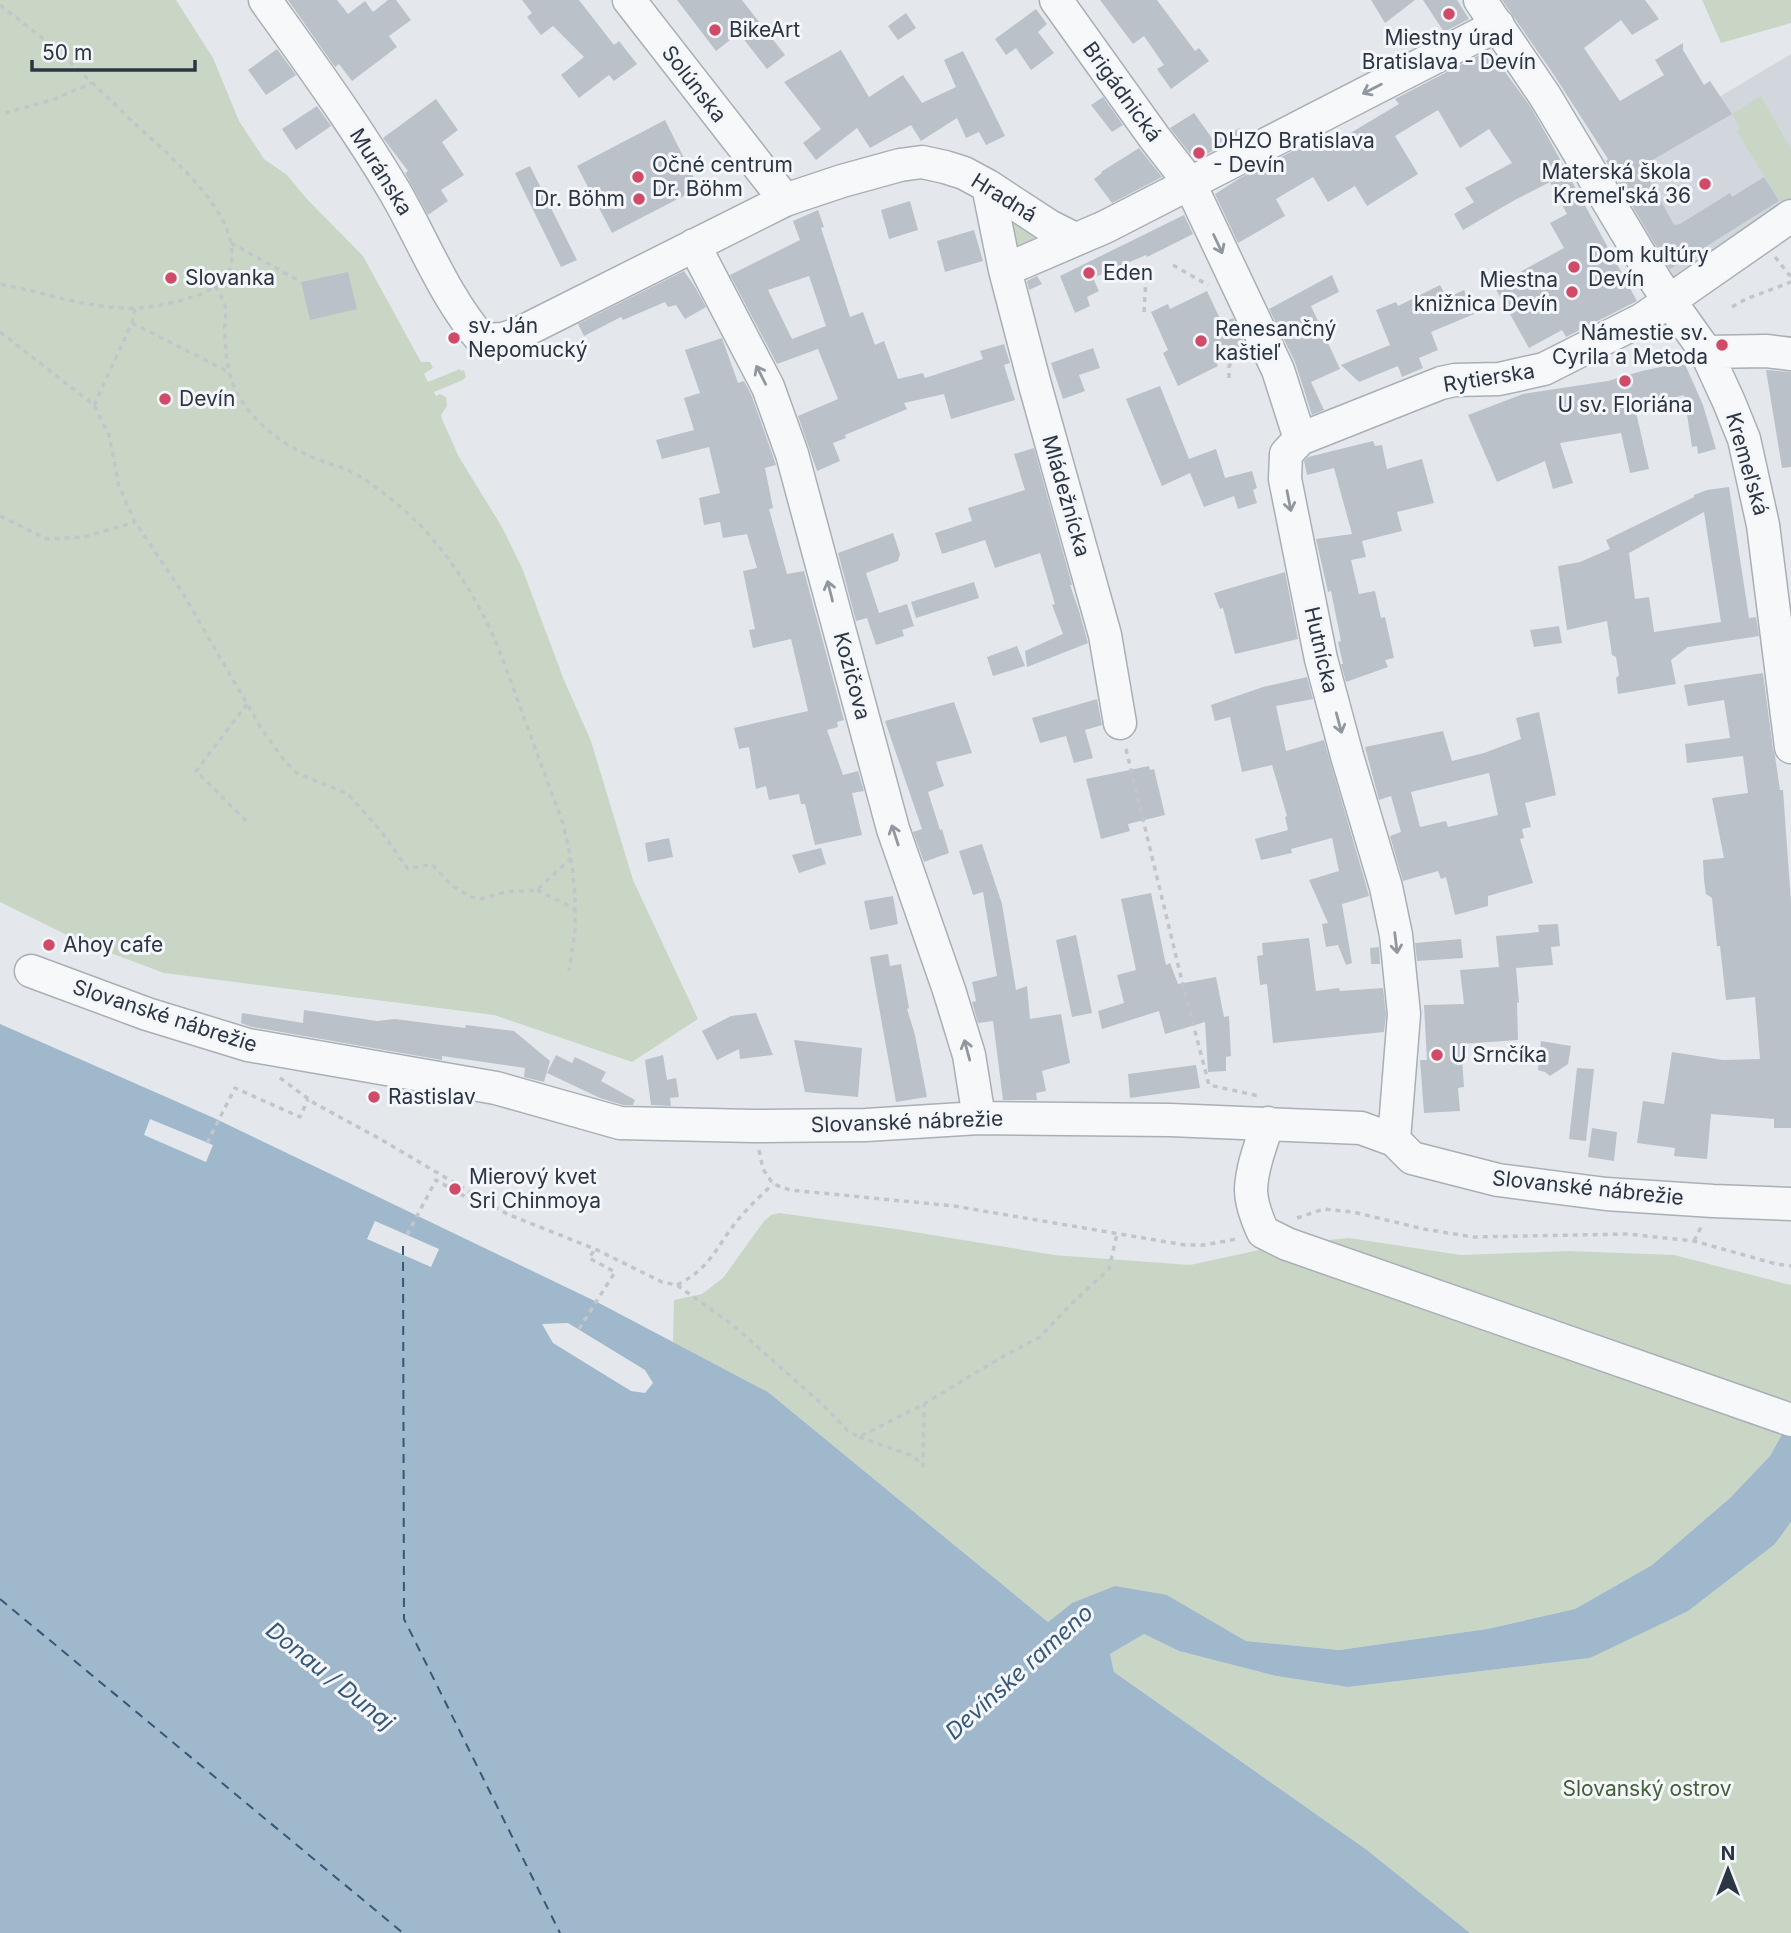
<svg xmlns="http://www.w3.org/2000/svg" width="1791" height="1933" font-family="Inter,sans-serif">
  <style>
    .built { fill: #d2d7de }
    .green { fill: #cad6c5 }
    .water { fill: #a0b8cb }
    .pier { fill: #e4e8ec }
    .lines { fill: none; stroke-linecap: round; stroke-linejoin: round }
    .ferry { stroke: #355879; stroke-width: 2; stroke-dasharray: 9 7; stroke-linecap: butt }
    .building { fill: #bbc1c9; fill-rule: evenodd }
    .minor-casing { stroke: #a9afb6; stroke-width: 35 }
    .path { stroke: #c2c6cb; stroke-width: 3.5; stroke-dasharray: 5 5; stroke-linecap: butt }
    .minor { stroke: #f7f8fa; stroke-width: 32 }
    .oneway { stroke: #91979f }
    .poi-dot { fill: #cf4b67; stroke: #f4f6f9; stroke-width: 2.5 }
    .labels { text-anchor: middle; stroke-width: 6; stroke-linejoin: round; paint-order: stroke }
    .poi-label { font-size: 21px; fill: #2b3644; stroke: #f4f6f9; text-anchor: start }
    .street-label { font-size: 21px; fill: #2b3644; stroke: #f4f6f9 }
    .park-label { font-size: 21px; fill: #436039; stroke: #f4f6f9 }
    .water-label { font-size: 23px; font-style: italic; fill: #355879; stroke: #f4f6f9 }
  </style>
  <rect width="100%" height="100%" fill="#e4e8ec"/>
  <!-- built -->
  <path class="built" d="M1791,54v153l-118,72 -67,-118 56,-33 39,-20z"/>
  <!-- green -->
  <path class="green" d="M0,0h176l37,58 26,63 25,38 23,16 19,23 57,58 58,106h9l3,6 -9,6 4,8 32,-13 1,2 3,-1 2,7 -3,3 -29,12 2,4 4,-2 6,3 1,9 -6,9 1,4 17,38 43,70 20,41 42,112 27,61 42,139 65,139 -66,43 -138,-47 -330,-42 -83,-31 -81,-40z
    M1702,0h89v23l-70,20z
    M1761,96l30,53v58l-5,5 -49,-80 3,-3 -8,-15z
    M1009,211l47,31 -46,21z
    M779,1213l117,16 158,26 136,10 97,-21 62,-6 112,17 107,-4 106,4 117,30v133l-21,38 -40,42 -78,67 -77,44 -88,20 -148,21 -93,-9 -79,-46 -95,8 -24,19 -280,-230 -95,-50 1,-42 28,-6 21,-16 41,-57 7,-6z
    M1791,1522v411h-321l-103,-83 -253,-178 -4,-18 34,-20 35,17 97,25 72,11 242,-29 185,-114z"/>
  <!-- water -->
  <path class="water" d="M0,1024l214,94 385,185 169,89 280,230 24,-19 43,-17 52,9 79,46 93,9 148,-21 88,-20 77,-44 78,-67 40,-42 21,-38v104l-16,22 -87,67 -98,47 -242,29 -72,-11 -97,-25 -35,-17 -34,20 4,18 253,178 103,83h-1470z"/>
  <!-- pier -->
  <path class="pier" d="M150,1119l63,26 -7,17 -62,-27z
    M375,1221l64,28 -8,18 -64,-28z
    M568,1323l77,47 8,13 -8,10 -14,-2 -78,-48 -11,-19z"/>
  <g class="lines">
    <!-- ferry -->
    <path class="ferry" d="M403,1246l1,373 156,314
      M0,1599l403,334"/>
  </g>
  <!-- building -->
  <path class="building" d="M288,0h49l11,14 17,-13 8,11 15,-12h8l15,20 -22,16 8,11 -45,34 -13,-17 -4,3z
    M522,0h57l35,45 5,-4 18,23 -23,17 -5,-6 -30,23 -18,-23 23,-18 -31,-31 -12,9 -14,-18 5,-4z
    M677,0h65l43,55 -18,14 -28,-36 -23,18z
    M1100,0h57l38,51 4,-3 10,13 -38,28 -14,-20 7,-4 -20,-29 -11,8z
    M1371,0h44l-30,23z
    M1423,0h34l12,19 -25,13z
    M1502,0h143l14,19 -27,16 -11,-15 -37,28 36,53 44,-26 -9,-15 28,-17v7l21,35 6,-4 22,33 -90,52 32,59 6,-1 50,-31 2,4 32,-20 15,24 -109,68 -58,-97 -6,-11 2,-2 -54,-84z
    M1036,9l11,15 -9,8 16,21 -23,17 -15,-22 -10,7 -11,-16z
    M906,13l10,15 -18,12 -10,-14z
    M277,49l19,26 -30,20 -18,-25z
    M841,50l28,47 34,-22 19,28 34,-16 -12,-27 19,-9 42,85 -19,9 -7,-13 -13,6 -9,-20 -36,23 -10,-16 -41,23 -13,-20 -41,32 -13,-17 18,-14 -37,-47z
    M1489,50l41,56 20,35 87,160 -71,36 -4,-7 -33,18 -35,-62 70,-38 -14,-25 17,-9 -17,-32 -37,19 -50,29 -9,-16 20,-12 -9,-14 47,-25 -23,-34 -29,19 -22,-38 -43,26 23,38 -51,32 -12,-20 -27,16 -15,-25 -37,22 9,17 -47,27 -23,-49 25,-16 80,-41 7,10 72,-43 -4,-5z
    M1103,97l20,28 -11,7 -21,-27z
    M436,99l22,31 -16,12 22,33 -23,15 7,11 -20,14 -23,-42 3,-2 -25,-33z
    M317,106l14,20 -35,24 -14,-21z
    M1194,113l20,28 26,-13 4,7 -49,25 -25,-32z
    M665,120l34,68 -87,45 -35,-67z
    M1139,148l23,29 -50,26 -18,-24 8,-6 -1,-1z
    M530,166l47,94 -16,7 -46,-94z
    M910,201l8,29 -29,9 -8,-29z
    M818,210l6,17 -3,1 29,89 13,-5 12,33 9,-4 14,38 25,-6 2,5 58,-19 -3,-8 24,-7 6,19 -6,2 11,35 -64,19 -7,-25 -40,9 3,6 -62,26 1,3 -13,5 7,18 -23,10 -19,-55 40,-17 -20,-50 -41,15 -47,-89 70,-35 -7,-19zM809,276l17,50 -34,13 -24,-49z
    M1184,215l9,19 -46,23 -1,-2 -53,23 6,13 -12,6 3,9 -15,7 -15,-37z
    M974,230l9,31 -38,11 -8,-31z
    M684,271l11,16 11,20 -21,12 -9,-14 -8,2 -3,-5 -42,18 -2,-3 -37,19 -6,-12z
    M348,272l9,37 -47,11 -9,-38z
    M1332,275l7,17 -28,14 29,63 -29,13 13,28 -12,5 -17,-53 -26,-53z
    M1037,276l5,8 -13,6 -2,-9z
    M1440,285l7,13 17,-8 10,24 -43,18 7,18 -19,8 4,10 -21,9 -4,-11 -39,16 -18,-17 49,-20 -14,-35 20,-8 2,4z
    M1207,291l15,32 11,-5 13,27 -31,14 3,7 -40,20 -15,-33 5,-3 -17,-38 17,-8 2,5z
    M722,338l16,45 6,-2 7,13 23,65 2,6 -11,3 8,40 -4,1 18,65 17,-3 40,149 -7,2 1,5 -11,3 16,45 15,-4 6,20 -12,2 10,42 -47,10 -10,-41h-4l-2,-10 -30,6 -3,-14 -10,3 -7,-42 -10,2 -5,-21 74,-17 -17,-72 -38,9 -4,-18 6,-1 -12,-58 14,-3 -10,-34 -24,4 -3,-16 -16,3 -5,-27 21,-5 -11,-46 -47,12 -6,-19 38,-10 -10,-32 16,-5 -15,-43z
    M1093,348l7,20 -21,7 6,16 -22,8 -12,-36z
    M1684,362l19,43 13,44 -18,5 -1,-8 -5,1 -8,-52 -49,13 14,61 -19,4 -9,-40 -61,10 13,40 -20,6 -8,-28 -48,21 -29,-67 55,-21 85,-13 34,-10z
    M1766,370l25,2v95l-9,1z
    M1160,386l29,73 27,-10 9,29 27,-7 5,17 -4,2 4,13 -19,6 -4,-13 -30,11 -14,-34 -28,13 -36,-87z
    M1373,441l2,5 7,-1 5,24 35,-10 12,44 -37,9 5,19 -40,10 4,16 -15,3 8,34 16,-3 6,27 4,-1 9,41 -9,2 3,7 -42,15 -5,-18h2l-5,-22 3,-1 -10,-50 -3,1 -12,-53 36,-5 -18,-66 -27,7 -3,-14 4,-4z
    M1034,448l38,137h-2l9,26 9,32 -61,24 -2,-16 38,-17 -11,-29 3,-1 -15,-51 -45,15 -10,-28 -43,14 -7,-21 37,-12 -4,-13 57,-18 -11,-36z
    M1729,487l20,131 7,-1 3,19 -71,11 -17,13 5,24 -58,10 -2,-16 3,-3 -3,-18 -4,-2 -5,-34 -40,9 -9,-64 22,-4 30,-13 -4,-9 88,-43v-2l13,-5zM1704,512l17,110 -67,10 -5,-35 -14,2 -6,-46z
    M893,533l7,21 -2,7 -32,12 13,40 28,-9 7,22 -12,4 2,6 -28,9 -9,-27 -11,3 -18,-68z
    M1285,572l13,67 -63,15 -12,-46 -3,1 -6,-16z
    M974,582l5,16 -63,20 -5,-16z
    M1559,626l3,17 -28,4 -4,-17z
    M1017,646l8,20 -32,10 -6,-19z
    M1763,673l10,76 2,7 5,34h3l8,112v226h-17v-9l-63,-5 -4,45 -33,-3 1,-8 -38,-5 6,-42 21,3 8,-52 51,8 37,-1 -5,-62 -29,3 -6,-54h-3l-5,-48 -6,-4 -2,-14 -1,-20 21,-2 -12,-60 36,-5 -5,-37 -56,7 -2,-19 45,-6 -6,-38 -36,6 -4,-21z
    M1307,677l6,22 -37,7 10,45 38,-11 44,152 1,4 -27,8 10,59 -6,2 -8,-20 -12,2 -4,-23 6,-1 -19,-43 30,-9 -7,-33 -41,11 1,4 -31,7 -6,-21 33,-9 -3,-13 2,-1 -15,-51 -30,7 -12,-55 -15,4 -4,-16 52,-18z
    M1097,699l5,26 -17,5 8,28 -19,5 -8,-27 -26,7 -8,-25z
    M954,702l18,51 -36,9 8,24 -16,6 12,38 2,-1 7,24 -25,9 -11,-30 9,-3 -37,-108z
    M1539,712l17,83 -31,8 6,24 -9,2 2,9 -4,1 13,44 -45,13v10l-33,9 -9,-38 -5,2 -3,-8 -35,10 -13,-45 11,-4 -10,-36 -12,4 -14,-53 78,-16 9,30 32,-8 37,-14 -5,-21zM1489,773l9,42 -50,12 -2,-6 -26,6 -9,-35z
    M1149,766l1,4 4,-1 11,46 -37,9 2,7 -29,8 -15,-60z
    M669,838l4,19 -25,5 -3,-19z
    M982,844l20,60 14,86 11,-4 3,33 31,-5 9,49 -28,8 4,20 -10,2 1,7h-34l-10,-79 -15,2 -6,-21 4,-1 -4,-19 25,-6 -14,-84 -10,3 -14,-44z
    M821,848l5,16 -27,9 -7,-18z
    M1151,893l15,72 4,-2 8,21 38,-7 8,40 5,-1 2,40 -5,1v14l-18,1 -3,-50 -40,12 -6,-23 -57,18 -4,-18 26,-8 -7,-28 19,-5 -15,-71z
    M893,896l5,28 -28,6 -6,-29z
    M1558,924l2,22 -9,1 2,18 -37,3 3,34 -2,1 1,37 -57,4 3,43 -6,1 2,23 -36,2 -4,-53h7l-3,-55 40,-1 -4,-34 39,-3 -3,-31 43,-4 -1,-7z
    M1076,935l16,78 -20,4 -16,-77z
    M1309,938l7,53 23,-3 1,3 43,-3 3,26 -2,18 -111,11 -6,-59 -7,1 -3,-29 6,-1 -1,-12z
    M1461,939l2,19 -46,3 -2,-18z
    M1379,947l1,17h-9l-1,-16z
    M888,954l2,12 11,-2 8,44 -2,1 8,26 12,62 -31,5 -26,-145z
    M304,1010l73,11 18,-2 70,9 1,-3 48,6 36,30 -6,21 -20,-5 1,-9 -83,-12v4l-190,-33 -11,-4 1,-10 61,10z
    M756,1013l17,42 -33,4 -1,-10 -22,11 -15,-29 29,-15z
    M794,1040l68,8 -4,49 -53,-5z
    M1541,1041l30,5 -3,18 -18,12 -5,-4 -7,-2z
    M556,1055l16,8 3,-6 31,15 -5,9 34,19 -2,5h-10l-23,-7 -53,-25z
    M663,1055l4,25 9,-2 3,19 -9,1 1,8 -20,-1 -6,-45z
    M1196,1065l4,23 -70,10 -2,-24z
    M1577,1068l17,1 -8,72 -17,-2z
    M1592,1128l25,4 -3,29 -26,-4z"/>
  <g class="lines">
    <!-- minor casing -->
    <g class="minor-casing">
      <path id="minor" d="M265,0c45,63 91,126 130,192 28,48 50,106 87,148l21,-1 15,-5 267,-134 57,-19 58,-16 22,-3 23,5 19,6 24,13 61,40 26,13
        M629,0l156,200
        M1056,0l98,137 35,45 89,188 22,69
        M1480,0l65,96 112,187 49,69 23,50 15,37 19,86 28,222
        M988,186l17,84 30,115 70,250 15,88
        M694,245l74,142 24,67 101,375 56,161 20,65 10,63
        M1005,270l100,-43 393,-202
        M1706,352l60,-1 25,3
        M31,971l116,43 101,31 248,43 124,35 133,3 113,-1 113,-7 191,2 191,8 33,12 18,18 86,22 108,14 107,7 78,3
        M1268,1123c-7,21 -16,44 -17,66 0,15 6,30 12,43l24,12 504,176
        M1394,1140l10,-126 -8,-79 -10,-48 -39,-131 -26,-97 -36,-180 1,-25 14,-15 141,-56 14,-3 44,-1 45,-10 99,-50 148,-103"/>
    </g>
    <!-- path -->
    <path class="path" d="M0,5c21,17 43,32 62,50 24,21 47,44 70,66 29,27 62,54 84,88 12,16 22,45 12,65 -11,22 -70,33 -92,34 -46,2 -92,-16 -136,-24
      M5,113l47,-13 40,-17
      M231,243l70,39
      M1775,257l16,20
      M1173,265l35,20
      M215,286c3,6 8,13 10,19 2,8 -1,18 0,26 0,31 4,55 24,80 16,20 39,36 63,46 13,6 27,9 40,15 13,7 24,15 35,24 51,39 84,90 110,148l66,180 8,34 4,35v38l-6,40
      M1732,307l14,-8 45,-17
      M1144,312l2,-34
      M132,323l95,48
      M0,332l94,73 15,30 10,51 16,36 47,70 79,136 23,32 13,13 51,21 32,36 28,39 24,-5 19,21 20,12 10,2 24,-7 32,-2 34,-32
      M1229,378v-12l12,-14
      M94,405l38,-82 3,-15
      M0,516l47,23 37,-2 51,-15
      M247,704l-51,67 52,52
      M1126,749l55,228 28,108 50,11
      M537,890l38,19
      M280,1078l34,25 68,37 125,74 88,35 67,33 15,3 57,41 91,81 23,24 11,6 65,-33 76,-46 40,-21 31,-33 38,-35 8,-35
      M207,1143l28,-55 65,29 8,-18
      M759,1150l4,19 10,15 17,6 164,16 231,39h19l33,-6
      M1297,1218l27,-9 29,3 71,17 49,8 154,-3 67,7 82,23 15,2
      M407,1235l29,-55 35,20 3,-6
      M1694,1241l7,-14
      M677,1285c36,-18 40,-41 64,-69 10,-11 21,-22 32,-32
      M579,1329l36,-57 -26,-14 6,-9
      M859,1437l54,19 10,10 1,-62"/>
    <!-- minor -->
    <use href="#minor" class="minor"/>
  </g>
  <!-- one-way arrows -->
  <defs><path id="oneway-shaft" d="M-6 0H5M1.5-3L5.5 0L1.5 3" fill="none" stroke-width="1.6" stroke-linecap="round" stroke-linejoin="round" transform="scale(1.75)"/></defs>
  <g class="oneway">
    <use href="#oneway-shaft" transform="translate(1372 89) rotate(153)"/>
    <use href="#oneway-shaft" transform="translate(1218 244) rotate(65)"/>
    <use href="#oneway-shaft" transform="translate(761 375) rotate(-117)"/>
    <use href="#oneway-shaft" transform="translate(1289 501) rotate(79)"/>
    <use href="#oneway-shaft" transform="translate(830 591) rotate(-104)"/>
    <use href="#oneway-shaft" transform="translate(1339 723) rotate(75)"/>
    <use href="#oneway-shaft" transform="translate(895 835) rotate(-108)"/>
    <use href="#oneway-shaft" transform="translate(1396 943) rotate(83)"/>
    <use href="#oneway-shaft" transform="translate(967 1050) rotate(-105)"/>
  </g>
  <!-- markers -->
  <g class="poi-dot">
    <circle cx="1449" cy="14" r="7"/>
    <circle cx="715" cy="30" r="7"/>
    <circle cx="1199" cy="153" r="7"/>
    <circle cx="638" cy="177" r="7"/>
    <circle cx="1705" cy="184" r="7"/>
    <circle cx="639" cy="199" r="7"/>
    <circle cx="1574" cy="267" r="7"/>
    <circle cx="1089" cy="273" r="7"/>
    <circle cx="171" cy="278" r="7"/>
    <circle cx="1572" cy="292" r="7"/>
    <circle cx="454" cy="338" r="7"/>
    <circle cx="1201" cy="341" r="7"/>
    <circle cx="1722" cy="345" r="7"/>
    <circle cx="1625" cy="381" r="7"/>
    <circle cx="165" cy="399" r="7"/>
    <circle cx="49" cy="945" r="7"/>
    <circle cx="1437" cy="1055" r="7"/>
    <circle cx="374" cy="1097" r="7"/>
    <circle cx="455" cy="1189" r="7"/>
  </g>
  <g class="labels">
    <!-- poi labels -->
    <g class="poi-label">
      <text x="729" y="37">BikeArt</text>
      <text x="1449" y="45" text-anchor="middle">Miestny úrad<tspan x="1449" dy="24">Bratislava - Devín</tspan></text>
      <text x="1213" y="148">DHZO Bratislava<tspan x="1213" dy="24">- Devín</tspan></text>
      <text x="652" y="172">Očné centrum<tspan x="652" dy="24">Dr. Böhm</tspan></text>
      <text x="1691" y="179" text-anchor="end">Materská škola<tspan x="1691" dy="24">Kremeľská 36</tspan></text>
      <text x="625" y="206" text-anchor="end">Dr. Böhm</text>
      <text x="1588" y="262">Dom kultúry<tspan x="1588" dy="24">Devín</tspan></text>
      <text x="1103" y="280">Eden</text>
      <text x="185" y="285">Slovanka</text>
      <text x="1558" y="287" text-anchor="end">Miestna<tspan x="1558" dy="24">knižnica Devín</tspan></text>
      <text x="468" y="333">sv. Ján<tspan x="468" dy="24">Nepomucký</tspan></text>
      <text x="1215" y="336">Renesančný<tspan x="1215" dy="24">kaštieľ</tspan></text>
      <text x="1708" y="340" text-anchor="end">Námestie sv.<tspan x="1708" dy="24">Cyrila a Metoda</tspan></text>
      <text x="179" y="406">Devín</text>
      <text x="1625" y="412" text-anchor="middle">U sv. Floriána</text>
      <text x="63" y="952">Ahoy cafe</text>
      <text x="1451" y="1062">U Srnčíka</text>
      <text x="388" y="1104">Rastislav</text>
      <text x="469" y="1184">Mierový kvet<tspan x="469" dy="24">Sri Chinmoya</tspan></text>
    </g>
    <!-- street labels -->
    <g class="street-label">
      <text transform="translate(694 84) rotate(52)" y="7">Solúnska</text>
      <text transform="translate(1122 92) rotate(54)" y="7">Brigádnická</text>
      <text transform="translate(381 172) rotate(58)" y="7">Muránska</text>
      <text transform="translate(1004 198) rotate(32)" y="7">Hradná</text>
      <text transform="translate(1489 378) rotate(-9)" y="7">Rytierska</text>
      <text transform="translate(1747 464) rotate(74)" y="7">Kremeľská</text>
      <text transform="translate(1066 496) rotate(74)" y="7">Mládežnícka</text>
      <text transform="translate(1321 650) rotate(77)" y="7">Hutnícka</text>
      <text transform="translate(852 676) rotate(75)" y="7">Kozičova</text>
      <text transform="translate(165 1016) rotate(18)" y="7">Slovanské nábrežie</text>
      <text transform="translate(907 1122) rotate(-2)" y="7">Slovanské nábrežie</text>
      <text transform="translate(1588 1188) rotate(6)" y="7">Slovanské nábrežie</text>
    </g>
    <!-- park labels -->
    <g class="park-label">
      <text x="1647" y="1796">Slovanský ostrov</text>
    </g>
    <!-- water labels -->
    <g class="water-label">
      <text transform="translate(1019 1672) rotate(-42)" y="8">Devínske rameno</text>
      <text transform="translate(330 1676) rotate(39)" y="8">Donau / Dunaj</text>
    </g>
  </g>
  <!-- north arrow -->
  <g transform="translate(1728 1870)" stroke="#f4f6f9" stroke-width="5" paint-order="stroke">
  <path d="M0-5L12 26L0 18L-12 26Z" fill="#2b3644"/>
  <text y="-10" font-size="19" font-weight="bold" text-anchor="middle" fill="#2b3644">N</text>
  </g>
  <!-- scale -->
  <path d="M32 60v10h163v-10" fill="none" stroke="#2b3644" stroke-width="3.5"/>
  <text x="42" y="60" font-size="21" fill="#2b3644" stroke="#f4f6f9" stroke-width="5" paint-order="stroke">50 m</text>
</svg>
